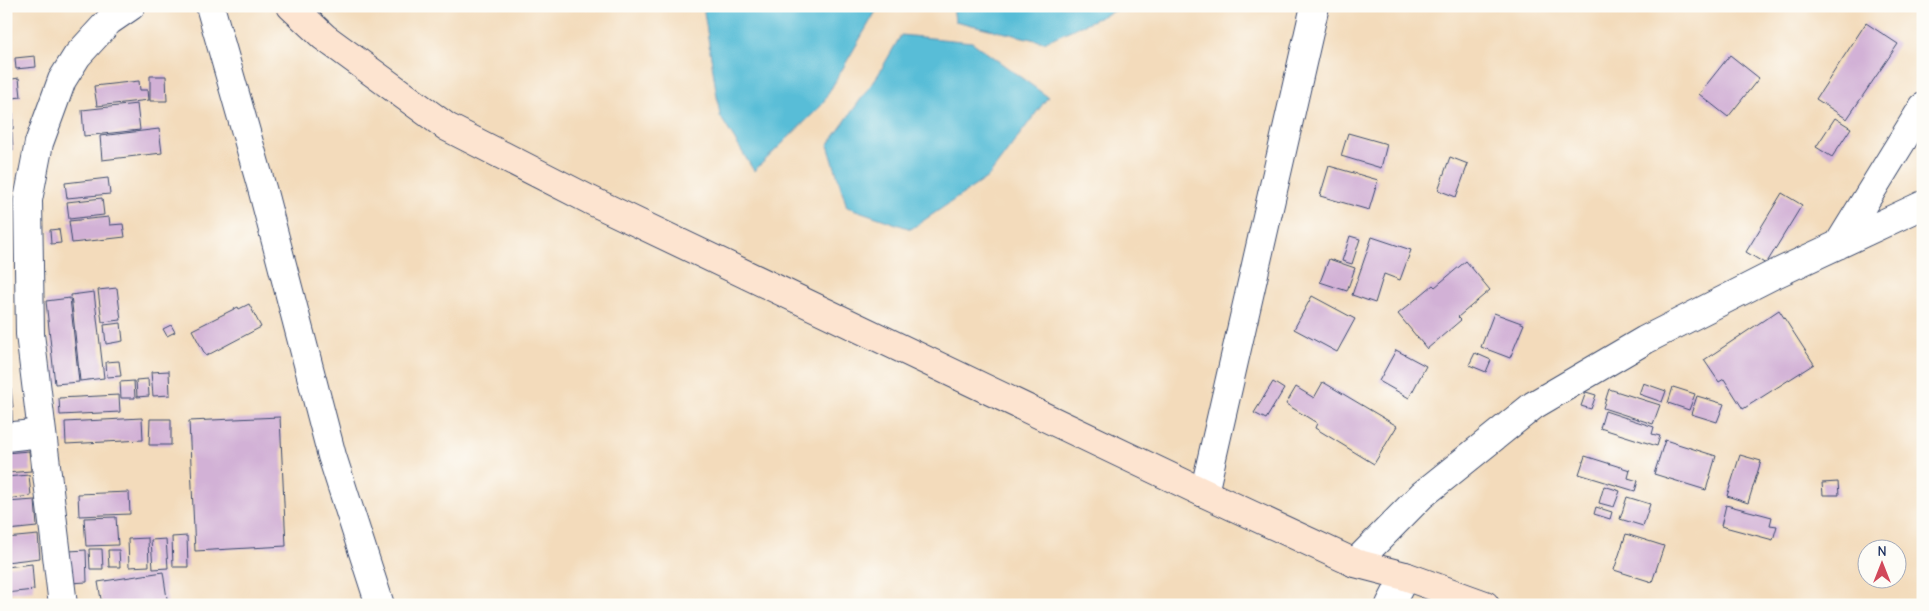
<svg xmlns="http://www.w3.org/2000/svg" width="1929" height="611" font-family="'Comic Neue',sans-serif">
  <style>
    .water { fill: #59bdd7; stroke: #3a769a }
    .building { fill: #d2b1d6 }
    .lines { fill: none; stroke-linecap: round; stroke-linejoin: round }
    .street-casing { stroke: #3b496c; stroke-width: 30 }
    .secondary-casing { stroke: #3b496c; stroke-width: 30 }
    .street { stroke: #fff; stroke-width: 28 }
    .secondary { stroke: #fde4d0; stroke-width: 28 }
  </style>
  <rect width="100%" height="100%" fill="#fdfcf7"/>
  <filter id="ink" filterUnits="userSpaceOnUse"><feTurbulence type="fractalNoise" baseFrequency=".02" numOctaves="2"/><feDisplacementMap in="SourceGraphic" scale="10" xChannelSelector="R" yChannelSelector="G"/><feConvolveMatrix kernelMatrix="1 2 1 2 8 2 1 2 1" color-interpolation-filters="sRGB"/></filter>
  <filter id="wash" filterUnits="userSpaceOnUse"><feTurbulence type="fractalNoise" baseFrequency=".0096" numOctaves="4" result="noise"/><feDisplacementMap in="SourceGraphic" scale="20" xChannelSelector="R" yChannelSelector="G"/><feGaussianBlur stdDeviation="1.12" result="paint"/><feColorMatrix in="noise" values="0 0 0 0 0 0 0 0 0 0 0 0 0 0 0 0 0 1.4 0 .05"/><feComposite in="paint" operator="in"/></filter>
  <g filter="url(#wash)">
    <rect width="100%" height="100%" fill="#f3dbbb"/>
    <!-- water -->
    <path class="water" d="M708,6h171l-58,100 -67,65 -34,-55 -16,-104z
      M953,6h172l-81,36 -89,-21z
      M901,35l71,7 76,55 -60,80 -77,52 -64,-22 -19,-62 50,-70z"/>
    <g id="blocks">
      <!-- building -->
      <path class="building" d="M1866,23l32,21 -51,75 -31,-20z
        M6,52h2l3,19 -5,1z
        M1730,55l29,23 -31,39 -29,-23z
        M35,56l1,11 -20,2 -1,-11z
        M150,76h16l1,25h-17z
        M19,78l2,19 -15,2v-19z
        M139,81l1,9h8l1,10 -52,6 -3,-20z
        M137,104l3,26 -56,6 -2,-26z
        M6,114h7v15h-7z
        M1835,118l16,10 -19,29 -16,-10z
        M159,129l3,24 -60,7 -2,-24z
        M6,132h6l1,18h-7z
        M1348,133l39,11 -6,24 -40,-12z
        M1450,157l18,7 -12,33 -18,-7z
        M1329,166l49,14 -9,30 -49,-14z
        M108,178l2,16 -43,4 -2,-15z
        M1782,193l20,12 -36,59 -20,-12z
        M102,198l2,17 -35,4 -2,-17z
        M109,217l1,8 13,-1 2,13 -53,6 -3,-22z
        M59,229l2,14 -10,1 -1,-14z
        M1350,236l10,3 -8,25 -10,-3z
        M1372,237l39,13 -11,30 -16,-6 -9,29 -23,-8z
        M1329,259l26,9 -8,23 -27,-9z
        M1466,261l24,29 -32,27 3,3 -34,29 -29,-35 35,-29 2,2z
        M117,288l4,32 -19,2 -4,-32z
        M94,292l10,86 -24,3 -9,-86z
        M1312,296l43,23 -18,33 -43,-23z
        M70,298l9,84 -24,2 -9,-83z
        M249,304l12,23 -55,29 -14,-26 46,-23 1,2z
        M1779,310l35,54 -71,45 -19,-30 -5,3 -15,-22z
        M1494,313l30,11 -14,34 -29,-11z
        M121,323l2,18 -17,3 -2,-19z
        M171,325l4,7 -8,4 -4,-7z
        M1396,350l30,16 -17,32 -30,-17z
        M1475,353l16,7 -5,12 -17,-7z
        M119,361l2,15 -14,1 -1,-15z
        M169,371l1,24 -17,1 -2,-24z
        M148,379l1,17 -12,1 -1,-17z
        M134,381l1,17h-14l-1,-16z
        M1273,382l11,7 -18,30 -12,-6z
        M1323,382l74,44 -23,38 -59,-36 2,-5 -31,-19 10,-17 18,11z
        M1643,383l23,8 -4,11 -23,-8z
        M1673,387l22,7 -6,16 -21,-7z
        M11,388l2,19 -7,1v-19z
        M1609,389l51,16 -7,19 -50,-16z
        M1586,392l10,3 -5,14 -10,-3z
        M119,395l1,17 -60,3 -1,-17z
        M1697,396l27,8 -7,18 -26,-8z
        M12,410l1,19 -7,1v-19z
        M1605,411l49,16 -2,7 8,2 -3,10 -57,-18z
        M280,417l6,129 -91,5 -6,-130z
        M142,418l1,22 -77,4 -1,-22z
        M150,419h21v26h-22z
        M1665,440l51,16 -10,34 -52,-16z
        M29,451l2,20 -25,2v-20z
        M1740,455l21,6 -13,42 -21,-7z
        M1585,456l45,14 -2,8 10,3 -3,10 -56,-17z
        M29,475l2,21 -25,3v-22z
        M1838,482l1,13h-16l-1,-12z
        M1604,486l16,5 -6,16 -15,-4z
        M129,492l1,22 -51,2 -1,-22z
        M1627,497l23,7 -7,22 -23,-7z
        M35,500l2,27 -29,3 -2,-28z
        M1726,505l46,12 -2,8 7,1 -4,14 -52,-14z
        M1596,507l16,5 -2,7 -16,-5z
        M116,517l2,28 -32,1 -2,-28z
        M1626,534l38,12 -12,36 -38,-12z
        M38,535l2,23 -34,4v-24z
        M187,536l1,31h-15l-1,-30z
        M148,538l1,28 -20,1 -1,-28z
        M166,539l2,29 -15,1 -2,-29z
        M89,549h13l1,20h-13z
        M86,550l1,32 -17,1 -1,-32z
        M108,550h11l1,17h-11z
        M32,564l2,26 -28,3v-26z
        M163,572l5,33h-66l-4,-23z"/>
    </g>
  </g>
  <g filter="url(#ink)">
    <use href="#blocks" fill-opacity="0" stroke="#3b496c" stroke-width="1"/>
    <g class="lines">
      <!-- street casing -->
      <g class="street-casing">
        <path id="street" d="M210,6l53,186 69,264 48,149
          M1838,245l85,-138
          M6,437l35,-4
          M1204,493l111,-487
          M1355,563l67,-68 112,-90 111,-65 126,-64 152,-71
          M63,605l-33,-271 -2,-134 11,-57 23,-63 15,-24 32,-35 22,-15
          M1390,605l15,-29"/>
      </g>
      <!-- secondary casing -->
      <g class="secondary-casing">
        <path id="secondary" d="M291,6l33,31 123,90 143,73 614,293 151,70 50,13 80,29"/>
      </g>
      <!-- street -->
      <use href="#street" class="street"/>
      <!-- secondary -->
      <use href="#secondary" class="secondary"/>
    </g>
  </g>
  <!-- margin -->
  <rect width="1929" height="611" fill="none" stroke="#fdfcf7" stroke-width="25"/>
  <!-- north arrow -->
  <g transform="translate(1882 564)"><circle r="24" fill="#fdfcf7" stroke="#a3aaba"/>
  <path d="M0-4L9 19L0 12L-9 19Z" fill="#d1495b"/>
  <text y="-8" font-size="14" font-weight="bold" text-anchor="middle" fill="#1b2f5e">N</text>
  </g>
</svg>
